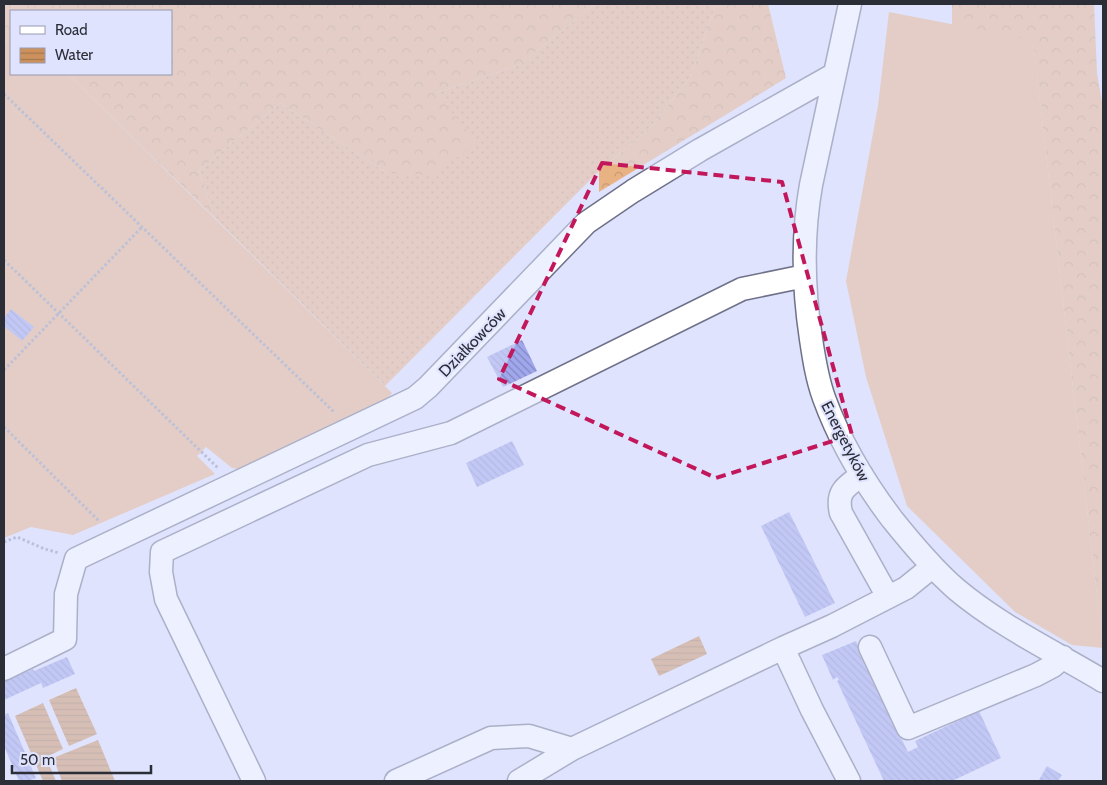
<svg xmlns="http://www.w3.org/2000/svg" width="1107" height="785" font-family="Cabin,sans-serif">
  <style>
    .grass { fill: url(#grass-dots) }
    .forest { fill: url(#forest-crowns) }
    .garden { fill: #e9b283 }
    .water { fill: url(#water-rules) }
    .building { fill: url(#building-back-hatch) }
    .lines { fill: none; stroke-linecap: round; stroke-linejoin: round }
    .minor-casing { stroke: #6e7188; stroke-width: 25 }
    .path { stroke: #9497ab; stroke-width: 3; stroke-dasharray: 2.5 2.5; stroke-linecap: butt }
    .minor { stroke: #fff; stroke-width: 22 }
    .marked { fill: none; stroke: #c2185b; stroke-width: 4; stroke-dasharray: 10 6; stroke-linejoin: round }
    .labels { text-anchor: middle; stroke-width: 4; stroke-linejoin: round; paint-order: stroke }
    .street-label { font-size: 16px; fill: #2b2d37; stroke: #dfe3fe }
  </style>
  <defs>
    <pattern id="grass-dots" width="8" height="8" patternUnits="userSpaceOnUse" patternTransform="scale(1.25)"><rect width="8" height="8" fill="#e9b283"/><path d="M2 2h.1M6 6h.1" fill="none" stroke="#c89972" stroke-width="1.8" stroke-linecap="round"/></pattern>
    <pattern id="forest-crowns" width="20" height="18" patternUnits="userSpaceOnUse" patternTransform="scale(1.25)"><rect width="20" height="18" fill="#e9b283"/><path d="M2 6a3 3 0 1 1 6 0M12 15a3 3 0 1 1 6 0" fill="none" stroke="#c89972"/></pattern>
    <pattern id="water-rules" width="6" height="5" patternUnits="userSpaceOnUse" patternTransform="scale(1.25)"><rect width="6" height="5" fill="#cc915d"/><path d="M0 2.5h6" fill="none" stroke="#a6774e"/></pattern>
    <pattern id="building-back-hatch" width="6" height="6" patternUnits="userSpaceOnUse" patternTransform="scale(1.25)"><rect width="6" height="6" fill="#a0a7ec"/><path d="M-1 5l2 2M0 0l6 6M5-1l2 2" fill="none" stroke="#8388c0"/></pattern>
  </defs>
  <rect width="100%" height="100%" fill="#dfe3fe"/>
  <!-- grass -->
  <path class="grass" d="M595,4h122l-2,3 -24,69 -41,52 -51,43 -214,215 -171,-169 -15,-47 81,-67 107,70 49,-80 83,-28z"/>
  <!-- forest -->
  <path class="forest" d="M6,4h589l-76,61 -83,28 41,50 -44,32 -46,-2 -107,-70 -81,67 15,47 -146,-143h103v-63h-160v26l-7,7v-39z
    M717,4h51l18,74 -187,114v-21l51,-43 41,-52 24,-69z
    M952,4h142l3,69 6,35v540l-70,-607 -81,-16z"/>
  <!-- garden -->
  <path class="garden" d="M889,12l144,28 70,608 -31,-3 -57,-33 -108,-106 -41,-129 -20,-96 32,-175z
    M11,37v37h57l324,319 -5,6 -149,70 -6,-1 -26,-21 -9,9 18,18 -142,61 -42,-8 -27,11v-494z"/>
  <!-- water -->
  <path class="water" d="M699,636l8,18 -48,22 -8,-17z
    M76,688l21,46 -28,12 -20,-46z
    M43,703l20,46 -17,8 10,24h-13l-28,-65z
    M98,740l17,41h-53l-9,-23z"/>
  <!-- building -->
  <path class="building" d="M11,309l23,18 -12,14 -18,-15v-8z
    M522,340l15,31 -34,16 -16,-30z
    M512,441l12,24 -47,22 -11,-24z
    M789,512l46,91 -30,14 -44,-91z
    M856,641l13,26 -2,1 41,84 10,-5 -3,-6 64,-30 22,47 -49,23h-68l-47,-100 2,-1 -2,-3 -4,3 -11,-25z
    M67,657l8,17 -32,14 -2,-5 -37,17v-18l29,-13 1,2z
    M8,713l28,65 -8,3h-9l-15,-35v-31z
    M1047,766l15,9 -4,6 -19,-1z"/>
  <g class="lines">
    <!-- minor casing -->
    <g class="minor-casing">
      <path id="minor" d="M850,4l-39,181c-9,51 -8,102 0,154 3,20 6,40 13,59 16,44 40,84 68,121 20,25 40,49 64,70 44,37 97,62 147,92
        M862,475c-17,12 -26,17 -21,38l47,84
        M870,647l38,81 128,-53 17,-9 10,-9
        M783,648l29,62 37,71
        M4,669l61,-30 1,-45 10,-35 339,-161 13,-11 158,-164 47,-32 67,-41 135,-76
        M254,781l-88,-182 -5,-27 1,-20 206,-97 83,-22 291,-144 63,-13
        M396,781l95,-43 38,-2 43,13
        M519,781l53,-32 211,-101 49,-22 74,-38 26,-21"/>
    </g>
    <!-- path -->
    <path class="path" d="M4,94l330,318
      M4,260l215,209
      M4,370l138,-143
      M4,427l95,94
      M4,542l13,-5 28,12 14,4"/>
    <!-- minor -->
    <use href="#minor" class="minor"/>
  </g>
  <!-- marked area -->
  <path d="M0 0H1107V785H0ZM602,163l180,19 70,253 -136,43 -217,-99z" fill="#dfe3fe" fill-opacity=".55" fill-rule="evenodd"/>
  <path class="marked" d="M602,163l180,19 70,253 -136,43 -217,-99z"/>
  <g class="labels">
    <!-- street labels -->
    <g class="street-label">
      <text transform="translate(472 342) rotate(-46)" y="6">Działkowców</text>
      <text transform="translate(846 441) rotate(63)" y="6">Energetyków</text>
    </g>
  </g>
  <!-- border -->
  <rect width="1107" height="785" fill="none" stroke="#2b2d37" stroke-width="10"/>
  <!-- legend -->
  <rect x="10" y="10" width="162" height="65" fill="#dfe3fe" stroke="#979aae"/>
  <rect x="20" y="26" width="25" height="8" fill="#ffffff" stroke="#979aae"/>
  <text x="55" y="35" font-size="15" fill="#2b2d37">Road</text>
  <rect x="20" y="48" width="25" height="15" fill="url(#water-rules)" stroke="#979aae"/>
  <text x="55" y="60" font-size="15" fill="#2b2d37">Water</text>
  <!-- scale -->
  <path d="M12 765v8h139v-8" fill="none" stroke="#2b2d37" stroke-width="2.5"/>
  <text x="20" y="765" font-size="15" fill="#2b2d37" stroke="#dfe3fe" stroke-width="4" paint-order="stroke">50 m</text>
</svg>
